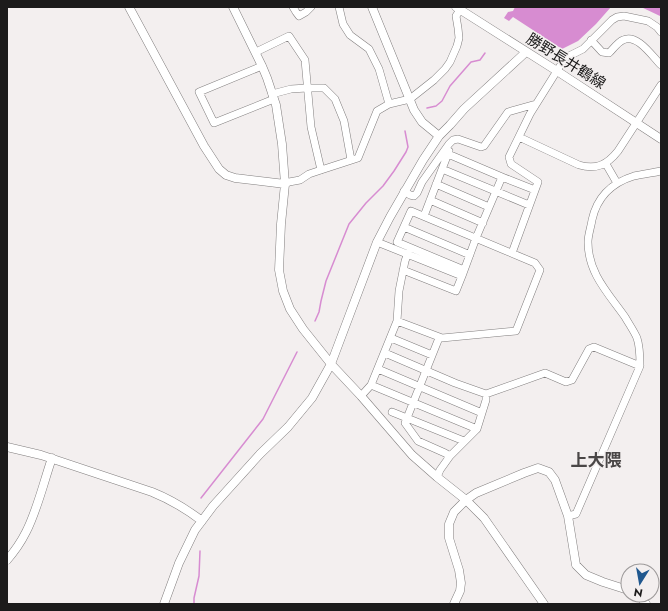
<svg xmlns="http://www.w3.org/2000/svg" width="668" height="611" font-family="Jost,'Noto Sans JP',sans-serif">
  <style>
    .water { fill: #d78cd1 }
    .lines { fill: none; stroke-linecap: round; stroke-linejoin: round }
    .stream { stroke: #d78cd1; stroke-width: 1.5 }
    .minor-casing { stroke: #817e7e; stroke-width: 8 }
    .tertiary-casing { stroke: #817e7e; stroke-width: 9 }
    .minor { stroke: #fff; stroke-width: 7 }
    .tertiary { stroke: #fff; stroke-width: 8 }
    .labels { text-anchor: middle; stroke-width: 3; stroke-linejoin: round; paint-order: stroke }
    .street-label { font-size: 15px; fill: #1c1b1b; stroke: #f3efef }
    .quarter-label { font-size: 17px; font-weight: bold; fill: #4a4747; stroke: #f3efef }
  </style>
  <rect width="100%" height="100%" fill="#f3efef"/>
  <!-- water -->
  <path class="water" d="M515,7h96l-15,17 -18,17 -16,8 -49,-32 -4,4 -5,-3 4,-6 5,-1z
    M641,7h20v10l-1,-1z"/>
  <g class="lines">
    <!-- stream -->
    <path class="stream" d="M427,108l9,-2 6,-5 8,-15 21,-24 9,-2 5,-7
      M315,321l4,-9 2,-11 5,-20 23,-57 17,-21 17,-17 11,-15 12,-19 2,-5 -3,-16
      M201,498l62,-79 34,-67
      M194,604v-6l5,-22 1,-25"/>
    <!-- minor casing -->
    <g class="minor-casing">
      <path id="minor" d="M293,7l3,5 3,4 7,-4 5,-5
        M339,7l4,17 7,11 19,14 10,20 10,35
        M591,40l11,12 7,1c4,-4 9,-11 14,-13 14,-7 29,16 38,25
        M256,52l33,-16 16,24 6,67 10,43
        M262,66l-63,26 15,31 60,-24
        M272,94l19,-5 16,-1h17l11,11 9,22 7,39
        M519,137l60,28c17,5 28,0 39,-14l43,-66
        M606,164l11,19
        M442,169l87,36
        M502,177l33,13
        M285,184l4,-2 11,-2 9,-6 12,-4 37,-12 19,-47 12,-7 21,-5 24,-19 11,-11 5,-7 7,-16 2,-8 -1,-10 -2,-12 4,-6
        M436,184l53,23
        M404,191l6,4 4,1 3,-3 5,-11 27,-38 4,-4 5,-1 23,8 3,-1 24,-34 28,-8
        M430,200l53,23
        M424,216l25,-65
        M404,227l66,28
        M377,242l85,34 14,-38 26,-61 -54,-23
        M512,253l26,-71 -27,-18 -2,-7 21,-43 35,-56 18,-9 29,-29 5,-3 7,-1 24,5 9,6 4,5
        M403,270l53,21 6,-15
        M397,321l45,17 74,-7 24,-61 -5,-7 -124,-52 -14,31 67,28
        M391,338l41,17
        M439,338l-34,85 13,18 27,12 5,3
        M385,353l70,30 31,11 59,-21 21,9 6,-2 17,-31 5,-2 46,19
        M378,369l104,44
        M371,385l106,44
        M361,396l10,-11 26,-64 2,-30 6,-30 3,-8
        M392,412l72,29
        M437,477l3,-7 10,-14 27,-27 9,-29v-6
        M568,516l8,-2 64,-148c0,-9 0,-19 -3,-28 -3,-7 -8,-14 -12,-21 -17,-24 -37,-44 -37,-75 0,-7 3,-15 4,-22 5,-23 19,-37 42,-44 9,-2 18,-3 27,-5"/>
    </g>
    <!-- tertiary casing -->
    <g class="tertiary-casing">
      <path id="tertiary" d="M129,7l75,139 15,23 7,6 9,3 50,6
        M233,7l29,59 5,12 9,27 6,39 3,40 -4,40 -2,46 4,21 7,18 13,20 28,35 30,32 51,59 25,22 29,23 18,18 60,86
        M372,7l42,103 8,12 17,14
        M456,7l101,64 104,68
        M7,447l34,8 111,37c20,8 33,16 50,29
        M7,560c7,-8 14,-18 19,-28 11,-21 18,-51 26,-74
        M639,595l7,9
        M164,604l15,-41 16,-33 18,-24 47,-52 28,-27 24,-29 19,-34 46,-122 13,-25 33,-57 16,-24 11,-11 14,-16 62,-57
        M454,604l6,-13 1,-8 -2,-13 -10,-32v-14l5,-12 12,-12 10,-7 48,-20 14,-5 11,4 6,8 13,36 8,49 10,10 17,7 25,8"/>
    </g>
    <!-- minor -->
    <use href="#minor" class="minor"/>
    <!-- tertiary -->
    <use href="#tertiary" class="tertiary"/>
  </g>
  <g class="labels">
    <!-- street labels -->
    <g class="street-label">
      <text transform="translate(566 61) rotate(32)" y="5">勝野長井鶴線</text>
    </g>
    <!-- quarter labels -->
    <g class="quarter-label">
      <text x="596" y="466">上大隈</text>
    </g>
  </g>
  <!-- border -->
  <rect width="668" height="611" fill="none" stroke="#1c1b1b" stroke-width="16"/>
  <!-- north arrow -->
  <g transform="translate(640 583) rotate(191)"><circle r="19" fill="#f3efef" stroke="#9d9a9a"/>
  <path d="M0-3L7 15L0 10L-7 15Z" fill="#20588f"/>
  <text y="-6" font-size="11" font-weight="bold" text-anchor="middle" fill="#1c1b1b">N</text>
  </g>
</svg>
